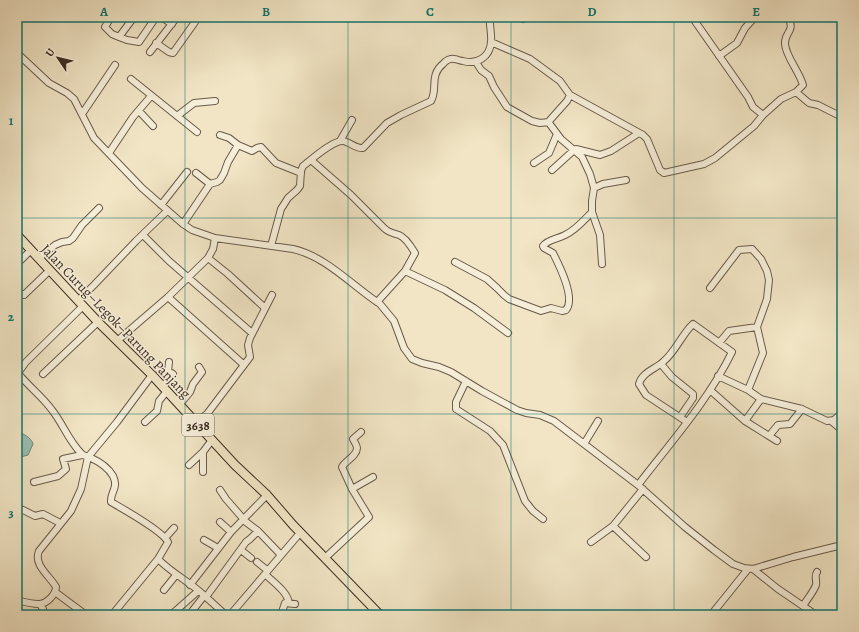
<svg xmlns="http://www.w3.org/2000/svg" width="859" height="632" font-family="Alegreya,serif">
  <style>
    .water { fill: #9bbfb2; stroke: #758578 }
    .lines { fill: none; stroke-linecap: round; stroke-linejoin: round }
    .minor-casing { stroke: #695b4b; stroke-width: 8 }
    .major-casing { stroke: #3c2d22; stroke-width: 10 }
    .minor { stroke: #f6eed9; stroke-width: 6 }
    .major { stroke: #f1e5c5; stroke-width: 8 }
    .grid { fill: none; stroke: #0f766e; stroke-width: 1; stroke-opacity: 0.55 }
    .labels { text-anchor: middle; stroke-width: 3; stroke-linejoin: round; paint-order: stroke }
    .shield { fill: #f6eed9; stroke: #746759; stroke-width: 1 }
    .shield-label { font-size: 13px; font-weight: bold; fill: #3c2d22 }
    .street-label { font-size: 14px; fill: #3c2d22; stroke: #f6eed9 }
    .neatline { fill: none; stroke: #0f766e; stroke-width: 1.5 }
    .grid-label { font-size: 13px; text-anchor: middle; font-weight: bold; fill: #0f766e }
  </style>
  <rect width="100%" height="100%" fill="#f1e5c5"/>
  <filter id="stains"><feTurbulence type="fractalNoise" baseFrequency=".005" numOctaves="4"/><feColorMatrix values="0 0 0 0 .2 0 0 0 0 .09 0 0 0 0 .02 0 0 0 .5 -.17"/></filter>
  <radialGradient id="worn" r=".72"><stop offset=".6" stop-color="#630" stop-opacity="0"/><stop offset="1" stop-color="#630" stop-opacity=".3"/></radialGradient>
  <!-- water -->
  <path class="water" d="M17,431c6,3 14,6 16,13l-5,11 -11,3z"/>
  <g class="lines">
    <!-- minor casing -->
    <g class="minor-casing">
      <path id="minor" d="M111,17l-6,10 7,7 7,3 15,-20
        M161,17l11,7
        M521,17l2,2
        M692,17l56,80 5,10 10,8
        M119,37l8,3 12,2 17,-25
        M491,42l39,17 30,22 10,14 73,40 4,4 13,31 4,3 40,-9 11,-6 39,-32 9,-11 18,-16 15,-7 7,-7c-4,-14 -17,-28 -18,-41 -1,-12 11,-12 3,-27
        M156,43l13,9 4,1 22,-31v-3l-3,-2
        M150,52l27,-35
        M17,53l32,30 18,10 7,6 20,39 48,50 41,36 9,6 23,8 78,11c34,8 58,36 87,55l14,17 10,27 8,11 10,4 17,4 12,5 31,19 35,19 9,3 14,2 14,6 84,64 47,42 29,23 19,14 11,4 9,1 40,-12 49,-12
        M719,56l18,-13 8,-15 10,-11
        M476,62l5,8 8,6 5,11 13,20 25,14 8,2 9,-1
        M131,79l66,53
        M796,92l13,11 9,2 24,12
        M570,95l-3,6 -17,19 -1,3 12,16 21,18 8,17 4,14 -2,13v11l8,23 2,29
        M139,111l14,15
        M82,114l33,-49
        M177,116l17,-13 21,-2
        M220,135l9,3 9,7
        M340,141l12,-21
        M109,153l24,-36 18,-21
        M311,160l40,35 33,33c5,5 9,5 15,7 6,2 13,13 16,18l-10,18 40,19 29,18 34,25
        M534,163l15,-10 8,-19
        M552,170l22,-20 2,-1 24,6 11,-4 28,-18
        M196,173l14,11
        M594,188l9,-4 23,-4
        M161,205l26,-33
        M183,224l27,-40 7,-2 3,-2 4,-7 4,-11 10,-17 14,6 5,-3 4,-1 15,16 25,10
        M143,235l26,26 83,72
        M271,246l10,-37 7,-11 9,-8 3,-4 1,-15 2,-5c8,-6 30,-26 40,-25 7,1 13,8 20,7l24,-25 14,-8 30,-14c7,-11 -2,-26 12,-37 2,-3 7,-6 11,-5 3,0 6,2 9,2 14,4 27,-4 28,-19 1,-8 -2,-17 -1,-25
        M39,258l16,-13 7,-3 7,-1 4,-3 9,-13 17,-17
        M208,258l5,-9 2,-11
        M455,262l32,17 10,9 7,7 5,4 32,12 10,-3 11,3 4,-1c10,-12 -7,-45 -13,-57l-9,-5 -1,-2c5,-7 15,-7 22,-11 11,-5 19,-15 27,-23
        M17,264l14,-14
        M710,288l29,-38 13,-1 9,10 6,12 2,9 -2,19 -10,28 6,26 -15,37
        M17,293l7,2 26,-25
        M168,297l75,67
        M79,300l15,-15 42,-44 31,-30
        M377,302l28,-31
        M117,341l51,-44 40,-39 20,16 37,34
        M719,343l10,-12 28,-4
        M661,364l11,13 21,17v4l-13,19
        M17,372c11,14 25,24 35,38 11,14 17,31 29,43 2,3 5,3 8,4 9,4 19,10 24,19 6,12 -3,16 -2,26 12,7 52,29 57,40l-10,17 -46,56
        M18,373l8,-11 57,-56
        M43,374l55,-52
        M718,376l30,14 13,9 41,10 25,12 7,-1 8,-7
        M466,381l-10,21v7l34,22 13,14 22,56 8,10 10,8
        M161,385h3l9,-11 -5,-3 1,-9
        M710,390l35,31 24,15 9,-11 12,-1 12,-15
        M178,403l2,1 10,-12 3,-8 9,-12 -3,-5
        M745,421l16,-22
        M831,421l11,9
        M145,422l12,-11 2,-10 8,-10
        M195,423l12,-9 43,-57 -2,-12 2,-7 22,-43
        M769,436l8,5
        M584,444l14,-23
        M203,452v20
        M189,465l14,-13 9,-12
        M34,482l24,-6 8,-7 -3,-10 19,-4
        M638,485c33,-43 70,-84 94,-133l-39,-28c-11,10 -17,27 -29,37 -8,8 -22,11 -25,23l7,11 41,27
        M352,489l21,-12
        M220,490l6,9 20,23 12,9 23,24
        M17,507l18,9 8,-2 17,9
        M220,522l11,10
        M613,526l33,31
        M165,538l9,-10
        M204,540l14,8
        M591,542l22,-16 30,-37
        M241,550l10,8
        M325,558l44,-41 -17,-28 -10,-22c3,-6 15,-11 15,-19 0,-2 -3,-7 -4,-9l8,-7
        M158,559c10,10 21,17 32,25 13,9 24,21 36,31
        M257,562l10,8
        M753,569l25,20 25,17
        M265,574c8,8 22,17 24,29
        M190,585l41,-53 36,-37
        M164,590l12,-15
        M55,592l31,23
        M206,597l40,-55 4,-3 8,-8
        M17,600c7,2 16,4 22,4 8,0 17,-10 17,-17 -6,-11 -23,-22 -17,-36l32,-40 10,-22 7,-32 29,-35 35,-47
        M40,604l3,5 1,6
        M171,615l27,-24
        M189,615l15,-19
        M230,615l70,-82
        M281,615l4,-12 10,1
        M711,615l37,-46
        M816,615l-13,-9c4,-7 10,-13 13,-21 1,-5 -2,-8 1,-13"/>
    </g>
    <!-- major casing -->
    <g class="major-casing">
      <path id="major" d="M17,235l81,87 54,53 83,90 32,30 26,30 87,90"/>
    </g>
    <!-- minor -->
    <use href="#minor" class="minor"/>
    <!-- major -->
    <use href="#major" class="major"/>
  </g>
  <!-- grid -->
  <path class="grid" d="M185,17v598M348,17v598M511,17v598M674,17v598M17,218h825M17,414h825"/>
  <g class="labels">
    <!-- shield labels -->
    <rect class="shield" x="182" y="414" width="32" height="22" rx="3"/>
    <g class="shield-label">
      <text x="198" y="430">3638</text>
    </g>
    <!-- street labels -->
    <g class="street-label">
      <text transform="translate(116 321) rotate(46)" y="5">Jalan Curug–Legok–Parung Panjang</text>
    </g>
  </g>
  <!-- margin -->
  <rect width="859" height="632" fill="none" stroke="#f1e5c5" stroke-width="44"/>
  <!-- north arrow -->
  <g transform="translate(58 58) rotate(305)" stroke="#f6eed9" stroke-width="3" paint-order="stroke">
  <path d="M0-3L7 15L0 10L-7 15Z" fill="#3c2d22"/>
  <text y="-6" font-size="11" font-weight="bold" text-anchor="middle" fill="#3c2d22">U</text>
  </g>
  <rect x="22" y="22" width="815" height="588" class="neatline"/>
  <g class="grid-label">
    <text x="104" y="16">A</text>
    <text x="266" y="16">B</text>
    <text x="430" y="16">C</text>
    <text x="592" y="16">D</text>
    <text x="756" y="16">E</text>
    <text x="11" y="125">1</text>
    <text x="11" y="321">2</text>
    <text x="11" y="517">3</text>
  </g>
  <rect width="100%" height="100%" filter="url(#stains)"/>
  <rect width="100%" height="100%" fill="url(#worn)"/>
</svg>
